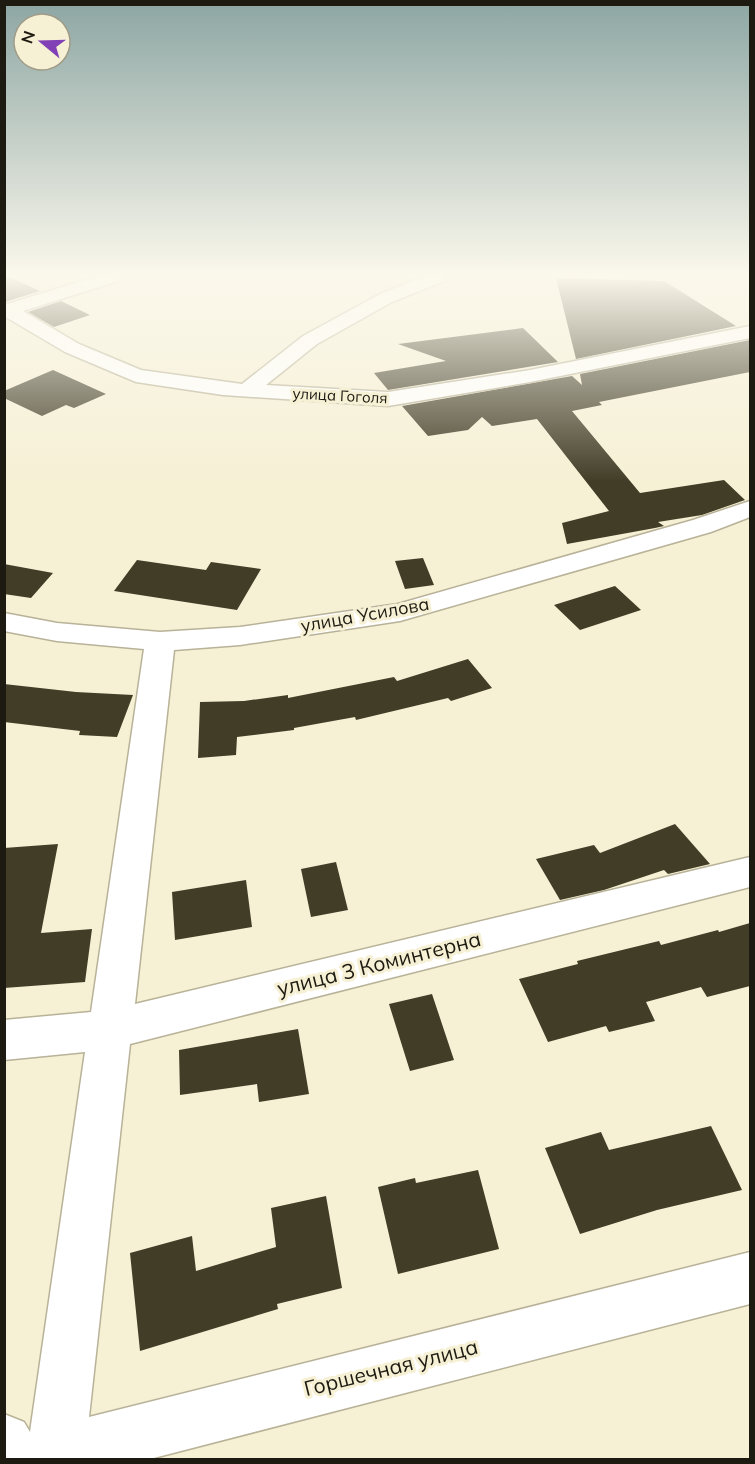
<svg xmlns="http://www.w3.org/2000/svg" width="755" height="1464" font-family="Mulish,sans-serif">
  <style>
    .building { fill: #423d27 }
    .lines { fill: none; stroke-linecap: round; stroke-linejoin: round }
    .street-casing { stroke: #b8b298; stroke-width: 3 }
    .street { fill: #fff; fill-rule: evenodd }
    .labels { text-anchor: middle; stroke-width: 6; stroke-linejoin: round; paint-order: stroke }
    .far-street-label { font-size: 15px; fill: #1d1b11; stroke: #f6f0d5 }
    .street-label { font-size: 18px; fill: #1d1b11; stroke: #f6f0d5 }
    .near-street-label { font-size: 21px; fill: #1d1b11; stroke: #f6f0d5 }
  </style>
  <rect width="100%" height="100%" fill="#f6f0d5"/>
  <!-- building -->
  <path class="building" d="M4,277h6l30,14 -35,11z
    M556,278l108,3 72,45 -160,33z
    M61,301l29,14 -36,12 -26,-15z
    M523,328l35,34 -170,28 -14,-17 72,-12 -48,-17z
    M750,340v32l-151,30 3,3 -30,6 68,82 84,-13 21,20 -43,15 -44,7 6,4 -9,2 -88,16 -5,-21 47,-12 -72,-92 -45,7 -10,-9 -14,13 -40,6 -26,-30 170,-30 10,9 -2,-11z
    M53,370l53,24 -32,14 -8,-3 -24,11 -38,-18v-7z
    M423,558l11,27 -29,4 -10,-28z
    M137,560l69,10 5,-8 50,7 -24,41 -123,-19z
    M4,564l49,9 -22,25 -27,-4z
    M615,586l26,24 -61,20 -26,-25z
    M468,659l24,29 -41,13 -3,-3 -92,22 -1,-3 -61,11v2l-57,7 -1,18 -38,3 2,-56 44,-1 44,-6v3l106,-21 3,4z
    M4,684l72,8 57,3 -16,42 -38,-2 1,-4 -76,-9z
    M675,824l35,40 -42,10 -4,-4 -60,20 -44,10 -24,-41 58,-14 6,8z
    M58,844l-17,89 51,-4 -7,53 -81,6v-140z
    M336,862l12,48 -37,7 -10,-48z
    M246,880l6,47 -77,13 -3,-48z
    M750,923v63l-43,11 -6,-10 -55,15 9,19 -46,11 -3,-6 -58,16 -29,-63 59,-15 -1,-3 82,-20 2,4 57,-15 1,2z
    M432,994l22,66 -44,11 -21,-67z
    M298,1029l11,65 -50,8 -2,-18 -77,11 -1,-45z
    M711,1126l31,64 -85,20 -77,24 -35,-86 56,-16 8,18z
    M478,1170l21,79 -101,25 -20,-87 37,-9 1,5z
    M326,1196l16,92 -65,16 1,5 -138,42 -10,-98 62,-17 4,35 80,-24 -5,-39z"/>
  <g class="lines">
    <!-- street casing -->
    <g class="street-casing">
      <path id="street" d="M95,277h26l-3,4 -95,30 56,33 62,26 101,14 61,-48 77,-42 43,-17h24l-3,4 -52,21 -75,42 -51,41 122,7 142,-22 220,-44v12l-220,44 -142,24 -165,-11 -87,-13 -71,-30 -61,-36v-11z
        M750,501v16l-39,15 -311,89 -160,24 -66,5 -39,354 615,-147v30l-620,157 -41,373 661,-165v52l-604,156h-142v-46l20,8 6,10 55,-380 -81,8v-40l87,-8 53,-363 -87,-8 -53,-10v-18l53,10 103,9 80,-5 158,-23 295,-84z"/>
    </g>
    <!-- street -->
    <use href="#street" class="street"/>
  </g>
  <!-- sky -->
  <linearGradient id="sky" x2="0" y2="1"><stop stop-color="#8da6a3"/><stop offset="0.57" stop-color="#fbf8ec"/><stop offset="1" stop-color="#fbf8ec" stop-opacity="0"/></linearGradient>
  <rect width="755" height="482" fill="url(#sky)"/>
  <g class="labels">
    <!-- far-street labels -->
    <g class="far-street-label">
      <text transform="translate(340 396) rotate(3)" y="5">улица Гоголя</text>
    </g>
    <!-- street labels -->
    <g class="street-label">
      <text transform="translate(365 615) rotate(-10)" y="6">улица Усилова</text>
    </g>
    <!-- near-street labels -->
    <g class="near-street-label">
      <text transform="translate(379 964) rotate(-14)" y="7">улица 3 Коминтерна</text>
      <text transform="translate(391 1368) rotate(-14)" y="7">Горшечная улица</text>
    </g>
  </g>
  <!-- border -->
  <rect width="755" height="1464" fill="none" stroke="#1d1b11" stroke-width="12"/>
  <!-- north arrow -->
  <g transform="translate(42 42) rotate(289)"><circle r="28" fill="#f6f0d5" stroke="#9f9b87" stroke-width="1.5"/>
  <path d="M0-4.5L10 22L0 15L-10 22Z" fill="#8140b5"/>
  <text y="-9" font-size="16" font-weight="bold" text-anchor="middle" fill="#1d1b11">N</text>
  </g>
</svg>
